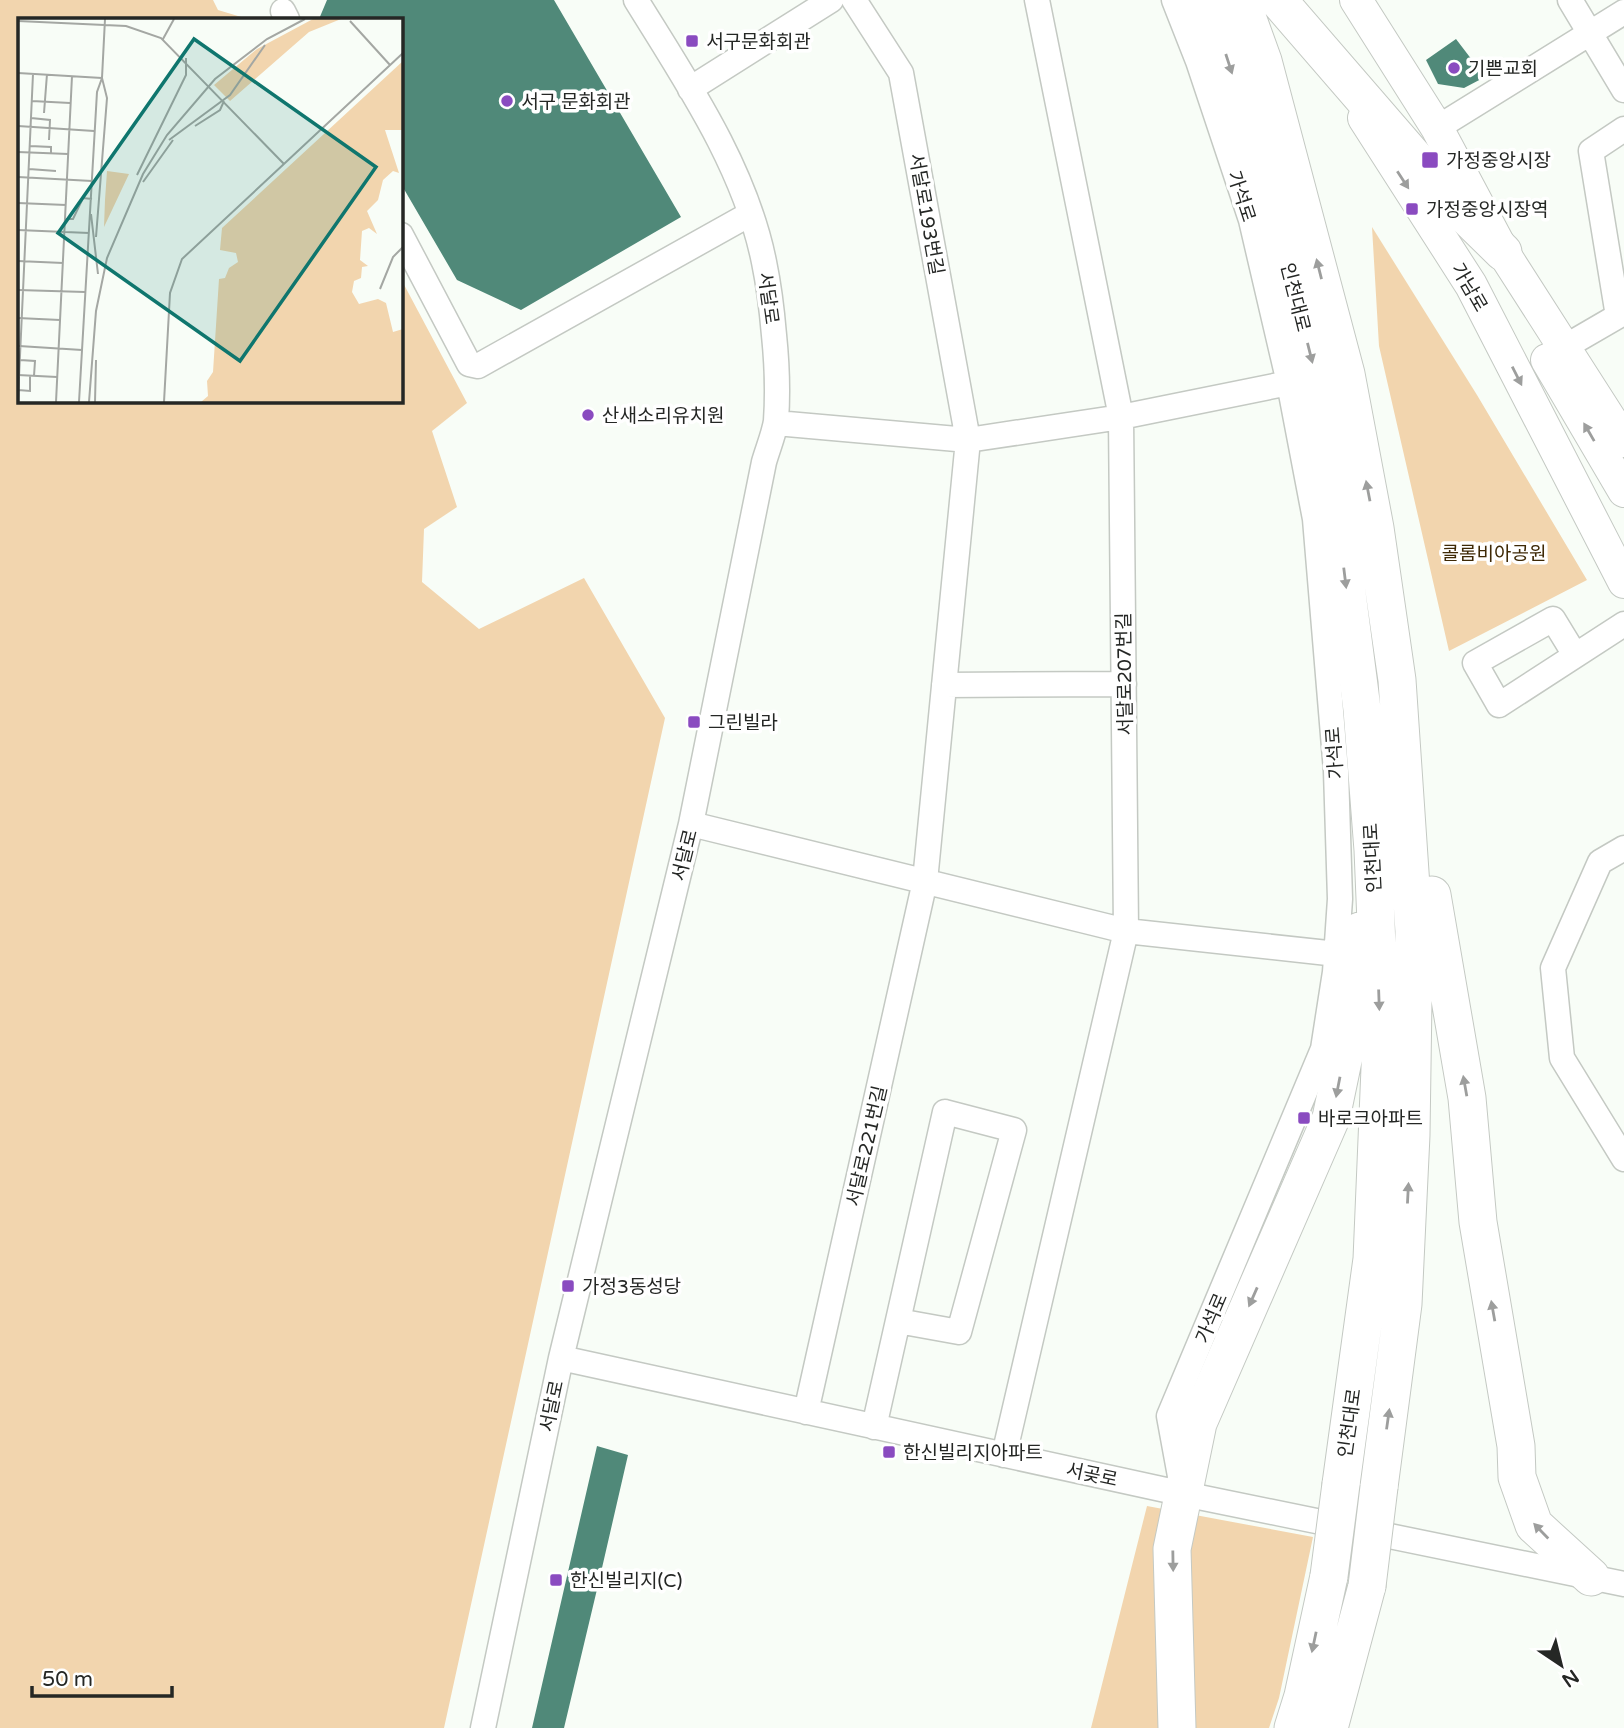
<svg xmlns="http://www.w3.org/2000/svg" width="1624" height="1728" font-family="'Varela Round','Noto Sans KR',sans-serif">
  <style>
    .green { fill: #f2d5ae }
    .building { fill: #508979 }
    .lines { fill: none; stroke-linecap: round; stroke-linejoin: round }
    .minor-casing { stroke: #c4c9c3; stroke-width: 27 }
    .major-casing { stroke: #c4c9c3; stroke-width: 34 }
    .highway-casing { stroke: #c4c9c3; stroke-width: 39 }
    .minor { stroke: #fff; stroke-width: 24 }
    .major { stroke: #fff; stroke-width: 32 }
    .highway { stroke: #fff; stroke-width: 37 }
    .highway-bridge-casing { stroke: #c4c9c3; stroke-width: 39; stroke-linecap: butt }
    .highway-bridge { stroke: #fff; stroke-width: 37 }
    .oneway { fill: #9d9e9d }
    .poi-dot { fill: #8a4bc0; stroke: #fff; stroke-width: 2.5 }
    .labels { text-anchor: middle; stroke-width: 7; stroke-linejoin: round; paint-order: stroke }
    .poi-label { font-size: 19px; fill: #252725; stroke: #fff; text-anchor: start }
    .street-label { font-size: 19px; fill: #252725; stroke: #fff }
    .park-label { font-size: 19px; fill: #3e2906; stroke: #fff }
    .inset-road { fill: none; stroke: #a4a7a3; stroke-width: 2 }
    .view { fill: #0f766e; fill-opacity: 0.15; stroke: #0f766e; stroke-width: 3.5 }
    .inset-edge { fill: none; stroke: #252725; stroke-width: 3.5 }
  </style>
  <rect width="100%" height="100%" fill="#f8fdf7"/>
  <!-- green -->
  <path class="green" d="M0,0h213l5,10 30,9h-229v382h382v-122l66,124 -35,28 25,76 -33,22 -2,53 57,47 105,-51 81,140 -221,1010h-444z
    M1372,227l105,168 110,185 -138,71 -70,-305z
    M1147,1506l166,31 -34,161 -10,30h-178z"/>
  <!-- building -->
  <path class="building" d="M327,0h227l127,217 -160,93 -64,-30 -56,-96v-165h-82z
    M1456,39l29,38 -21,11 -26,-4 -12,-24z
    M597,1446l31,9 -29,126 -35,147h-32z"/>
  <g class="lines">
    <!-- minor casing -->
    <g class="minor-casing">
      <path id="minor" d="M1174,0l24,61 53,159 38,163 26,136 21,252 4,128 -5,73 -12,77 -154,367 11,60
        M1570,0l54,90
        M283,11l4,8
        M690,89l141,-89
        M1437,128l187,-116
        M401,235l68,129 9,2 272,-152
        M1563,348l55,-32 -27,-165 33,-22
        M776,423l192,17 153,-23 168,-34
        M1575,655l-22,-36 -78,44 24,42 125,-81
        M944,685l180,-1
        M691,824l435,107 211,23
        M1624,848l-24,14 -47,106 9,90 62,101
        M561,1358l623,136 440,90
        M806,1412l119,-531 43,-441 -67,-367 -47,-73
        M874,1427l71,-315 69,18 -55,202 -61,-11
        M1004,1455l122,-524 -5,-514 -84,-417
        M483,1728l78,-370 130,-534 73,-362c4,-14 10,-28 12,-41 2,-29 1,-57 -2,-86 -2,-24 -5,-49 -10,-73 -19,-95 -78,-181 -128,-262"/>
    </g>
    <!-- major casing -->
    <g class="major-casing">
      <path id="major" d="M1356,0l81,128 66,124 121,189
        M1364,118l107,167 153,297
        M1547,360l77,131"/>
    </g>
    <!-- highway casing -->
    <g class="highway-casing">
      <path id="highway" d="M1204,0l22,55 47,152 42,167 26,173 21,162 11,141 8,194 -9,215 -31,225
        M1241,0l22,61 83,313 29,154 22,152 17,251 -3,204 -8,169 -24,183
        M1278,0l180,208 45,44
        M1432,895l35,203 11,124 38,224 1,31 17,48 57,52
        M1177,1728l-5,-179 26,-126 133,-305 14,-67 4,-48 11,-72
        M1293,1728l10,-32 26,-120
        M1329,1728l38,-142"/>
    </g>
    <!-- minor -->
    <use href="#minor" class="minor"/>
    <!-- major -->
    <use href="#major" class="major"/>
    <!-- highway -->
    <use href="#highway" class="highway"/>
    <!-- highway-bridge casing -->
    <g class="highway-bridge-casing">
      <path id="highway-bridge" d="M1329,1576l12,-92
        M1367,1586l12,-99"/>
    </g>
    <!-- highway-bridge -->
    <use href="#highway-bridge" class="highway-bridge"/>
  </g>
  <!-- one-way arrows -->
  <defs><path id="oneway-solid" d="M-6-.8H1V-3.2L6.5 0L1 3.2V.8H-6Z" transform="scale(1.75)"/></defs>
  <g class="oneway">
    <use href="#oneway-solid" transform="translate(1229 64) rotate(72)"/>
    <use href="#oneway-solid" transform="translate(1403 180) rotate(57)"/>
    <use href="#oneway-solid" transform="translate(1319 269) rotate(-104)"/>
    <use href="#oneway-solid" transform="translate(1310 353) rotate(76)"/>
    <use href="#oneway-solid" transform="translate(1517 376) rotate(63)"/>
    <use href="#oneway-solid" transform="translate(1589 432) rotate(-120)"/>
    <use href="#oneway-solid" transform="translate(1368 491) rotate(-101)"/>
    <use href="#oneway-solid" transform="translate(1345 578) rotate(83)"/>
    <use href="#oneway-solid" transform="translate(1379 1000) rotate(88)"/>
    <use href="#oneway-solid" transform="translate(1465 1086) rotate(-100)"/>
    <use href="#oneway-solid" transform="translate(1338 1087) rotate(101)"/>
    <use href="#oneway-solid" transform="translate(1408 1193) rotate(-87)"/>
    <use href="#oneway-solid" transform="translate(1253 1297) rotate(114)"/>
    <use href="#oneway-solid" transform="translate(1493 1311) rotate(-100)"/>
    <use href="#oneway-solid" transform="translate(1388 1419) rotate(-82)"/>
    <use href="#oneway-solid" transform="translate(1541 1531) rotate(-134)"/>
    <use href="#oneway-solid" transform="translate(1173 1561) rotate(89)"/>
    <use href="#oneway-solid" transform="translate(1314 1642) rotate(102)"/>
  </g>
  <!-- markers -->
  <g class="poi-dot">
    <rect x="685" y="34" width="14" height="14" rx="3.5"/>
    <circle cx="1454" cy="68" r="7"/>
    <circle cx="507" cy="101" r="7"/>
    <rect x="1421" y="151" width="18" height="18" rx="3.5"/>
    <rect x="1405" y="202" width="14" height="14" rx="3.5"/>
    <circle cx="588" cy="415" r="7"/>
    <rect x="687" y="715" width="14" height="14" rx="3.5"/>
    <rect x="1297" y="1111" width="14" height="14" rx="3.5"/>
    <rect x="561" y="1279" width="14" height="14" rx="3.5"/>
    <rect x="882" y="1445" width="14" height="14" rx="3.5"/>
    <rect x="549" y="1573" width="14" height="14" rx="3.5"/>
  </g>
  <g class="labels">
    <!-- poi labels -->
    <g class="poi-label">
      <text x="706" y="48">서구문화회관</text>
      <text x="1468" y="75">기쁜교회</text>
      <text x="521" y="108">서구 문화회관</text>
      <text x="1446" y="167">가정중앙시장</text>
      <text x="1426" y="216">가정중앙시장역</text>
      <text x="602" y="422">산새소리유치원</text>
      <text x="708" y="729">그린빌라</text>
      <text x="1318" y="1125">바로크아파트</text>
      <text x="582" y="1293">가정3동성당</text>
      <text x="903" y="1459">한신빌리지아파트</text>
      <text x="570" y="1587">한신빌리지(C)</text>
    </g>
    <!-- street labels -->
    <g class="street-label">
      <text transform="translate(1242 196) rotate(72)" y="7">가석로</text>
      <text transform="translate(927 214) rotate(80)" y="7">서달로193번길</text>
      <text transform="translate(1470 287) rotate(60)" y="7">가남로</text>
      <text transform="translate(1296 297) rotate(76)" y="7">인천대로</text>
      <text transform="translate(769 298) rotate(82)" y="7">서달로</text>
      <text transform="translate(1124 674) rotate(-91)" y="7">서달로207번길</text>
      <text transform="translate(1334 753) rotate(-94)" y="7">가석로</text>
      <text transform="translate(684 855) rotate(-76)" y="7">서달로</text>
      <text transform="translate(1372 858) rotate(-93)" y="7">인천대로</text>
      <text transform="translate(866 1146) rotate(-77)" y="7">서달로221번길</text>
      <text transform="translate(1211 1318) rotate(-67)" y="7">가석로</text>
      <text transform="translate(551 1406) rotate(-78)" y="7">서달로</text>
      <text transform="translate(1349 1423) rotate(-82)" y="7">인천대로</text>
      <text transform="translate(1092 1474) rotate(12)" y="7">서곶로</text>
    </g>
    <!-- park labels -->
    <g class="park-label">
      <text x="1494" y="560">콜롬비아공원</text>
    </g>
  </g>
  <!-- overview -->
  <g transform="translate(18 18)">
    <rect width="385" height="385" fill="#f8fdf7"/>
    <path d="M295,1h28l-32,13 -79,69 -16,-16 43,-36zM385,43v69h-18l14,43 -6,-2 -10,9 -5,20 -11,11 10,23 -8,-6 -7,3 -2,29 8,6 -6,1 -1,11 -7,3 -2,11 7,12 19,-5 8,4 7,29 10,-3v73h-202l7,-6 -1,-15 6,-9 6,-93 6,-1 4,-10 9,-6 -2,-9 -16,-3 2,-22zM89,153l22,3 -25,53 1,-27z" fill="#f2d5ae"/>
    <path class="inset-road" d="M0,3l108,5 35,12 123,126M332,3l40,44M145,21l11,-20M0,55l84,5M14,83l38,2M26,95l3,-39M13,100l19,2 -1,20M0,108l76,5M177,108l25,-16 4,-9M151,122l61,-45 35,-50M12,128l21,1v6M0,134l50,2M11,151l27,2M119,157l49,-100v-17M0,159l74,4M125,164l30,-42M0,185l48,2M73,196l7,60M47,201h8l10,-21 9,1M0,212l71,3M78,219l11,-139 -5,-20 3,-59M0,243l45,2M362,271l13,-32 10,-10M0,272l67,2M0,300l42,2M1,328l63,4M2,342l15,1 -1,15M0,357l39,2M0,372l12,1v-16M0,381l15,-325M38,384l16,-326M61,384l18,-310 5,-14M71,384l7,-91 11,-53 36,-84 24,-39 48,-56 52,-40 38,-20M77,384l1,-42M146,384l6,-109 12,-34 221,-206"/>
    <path class="view" d="M176,21l182,128 -136,194 -182,-128z"/>
    <rect width="385" height="385" class="inset-edge"/>
  </g>
  <!-- north arrow -->
  <g transform="translate(1561 1665) rotate(145)" stroke="#ffffff" stroke-width="5" paint-order="stroke">
  <path d="M0-5L12 26L0 18L-12 26Z" fill="#252725"/>
  <text y="-10" font-size="19" font-weight="bold" text-anchor="middle" fill="#252725">N</text>
  </g>
  <!-- scale -->
  <path d="M32 1686v10h140v-10" fill="none" stroke="#252725" stroke-width="3.5"/>
  <text x="42" y="1686" font-size="21" fill="#252725" stroke="#ffffff" stroke-width="5" paint-order="stroke">50 m</text>
</svg>
